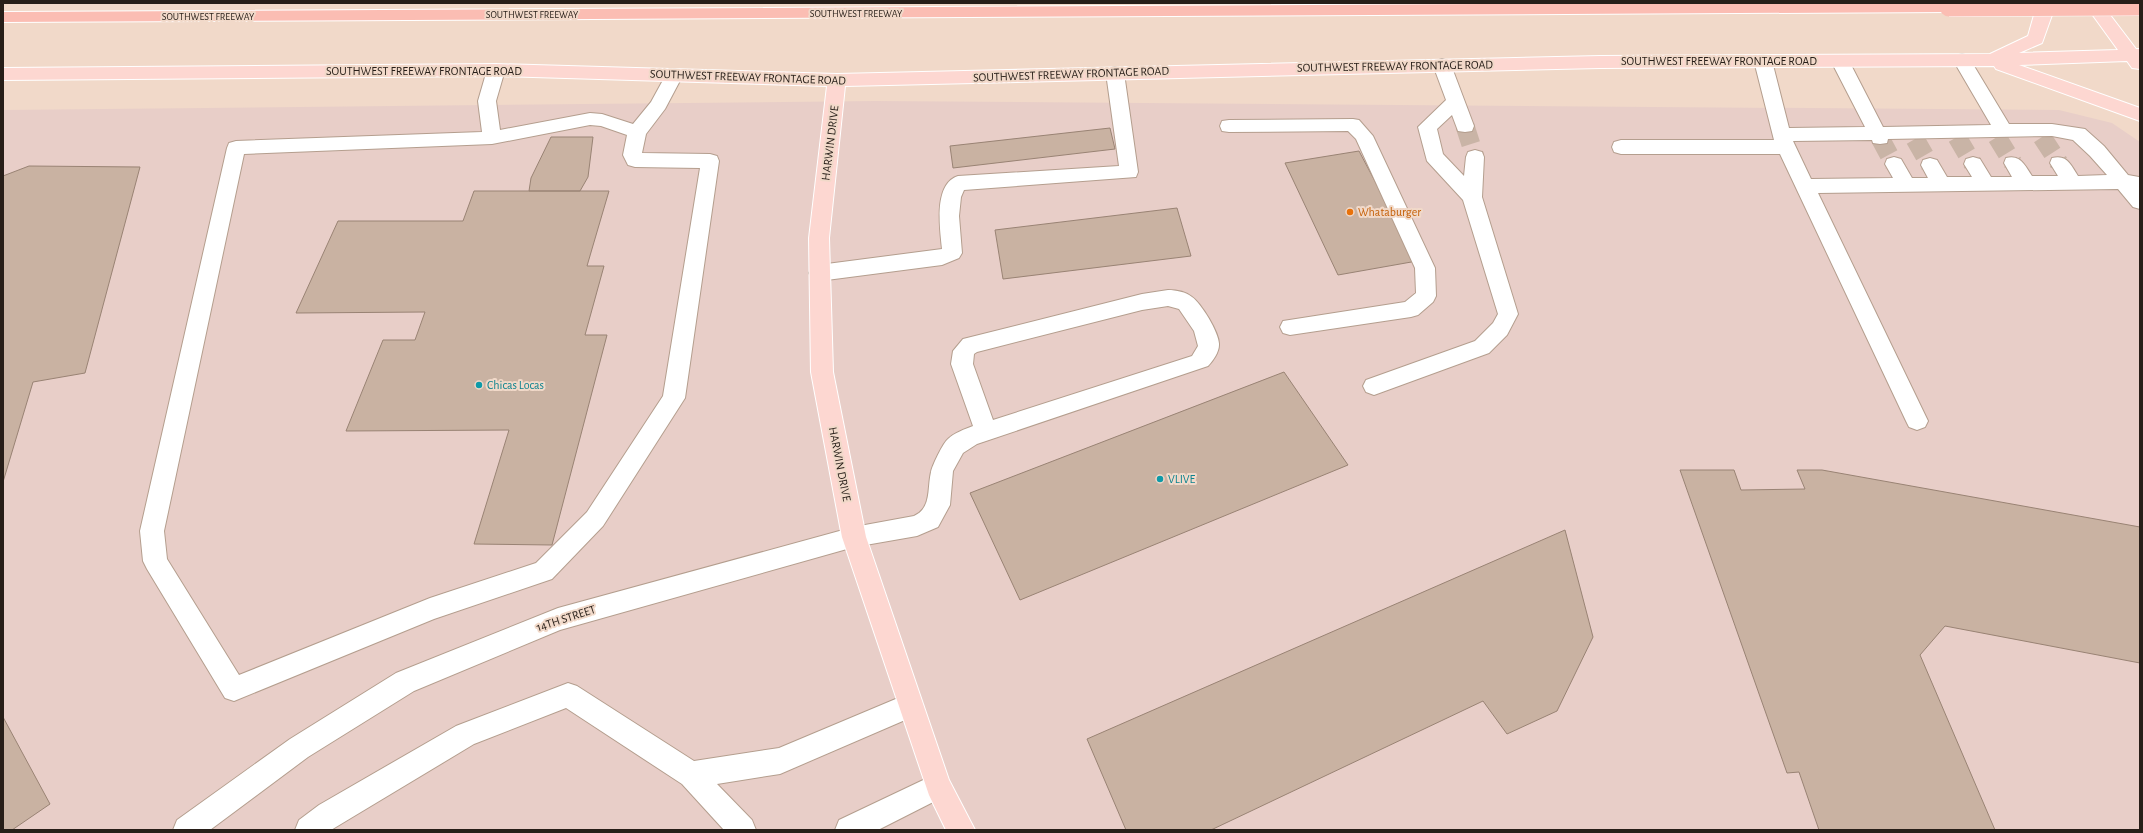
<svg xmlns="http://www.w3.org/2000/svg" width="2143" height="833" font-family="'Alegreya Sans',sans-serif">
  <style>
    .commercial { fill: #e8cec8 }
    .building { fill: #c9b2a2; stroke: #998374 }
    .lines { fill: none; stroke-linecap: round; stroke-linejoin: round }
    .minor-tunnel { stroke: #c9b4a6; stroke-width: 19; stroke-dasharray: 19 10; stroke-linecap: butt }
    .minor-casing { stroke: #b49e8e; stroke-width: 2 }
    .major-casing { stroke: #fff; stroke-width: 2 }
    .highway-casing { stroke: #fff; stroke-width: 2 }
    .minor { fill: #fff; fill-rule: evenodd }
    .major { fill: #fdd7d1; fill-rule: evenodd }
    .highway { fill: #fbbdb3; fill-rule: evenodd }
    .highway-bridge-casing { stroke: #fff; stroke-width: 20; stroke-linecap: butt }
    .highway-bridge { stroke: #fbbdb3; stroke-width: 19 }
    .food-dot { fill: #e8710a; stroke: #f1d9c9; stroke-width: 1.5 }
    .culture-dot { fill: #0f9aa8; stroke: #f1d9c9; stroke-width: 1.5 }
    .labels { text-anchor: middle; stroke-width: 4; stroke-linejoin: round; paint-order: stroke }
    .far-street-label { font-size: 10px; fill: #271e18; stroke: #f1d9c9 }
    .street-label { font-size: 12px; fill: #271e18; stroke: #f1d9c9 }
    .food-label { font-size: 12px; fill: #c56008; stroke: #f1d9c9; text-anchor: start }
    .culture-label { font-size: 12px; fill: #0d838f; stroke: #f1d9c9; text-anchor: start }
  </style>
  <rect width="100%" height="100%" fill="#f1d9c9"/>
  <!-- commercial -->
  <path class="commercial" d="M875,101l1184,9 53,13 28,19v688h-2137v-720z"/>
  <!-- building -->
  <path class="building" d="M1110,128l5,21 -162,19 -3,-22z
    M551,137h42l-5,40 -8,14h-51l2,-13z
    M1359,151l58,110 -79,14 -53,-112z
    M29,166l111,1 -55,206 -52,9 -30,100v-306z
    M474,191h135l-22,75h17l-19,69h22l-55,210 -78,-1 35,-114 -163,1 37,-91h32l10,-28 -129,1 42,-92h125z
    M1177,208l14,48 -188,23 -8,-49z
    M1284,372l64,93 -328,135 -50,-107z
    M1680,470h54l7,20 64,-1 -8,-19h25l318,57v136l-195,-37 -25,29 75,175h-176l-20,-58 -12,1z
    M1565,530l28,107 -36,74 -50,23 -24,-33 -272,129h-85l-39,-91z
    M3,717l47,87 -38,26h-9z"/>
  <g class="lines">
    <!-- minor-tunnel -->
    <path class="minor-tunnel" d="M1465,126l10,31
      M1957,137l16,27
      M1997,137l16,26
      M2042,137l17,26
      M1880,138l14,26
      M1915,139l15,26"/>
    <!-- minor casing -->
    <g class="minor-casing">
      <path id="minor" d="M1962,54l6,2 41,68h43l33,5 19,17 24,29 11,2 1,32 -7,-2 -15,-18 -300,4 110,228 -3,6 -8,3 -8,-3 -3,-6 -126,-267h-159l-7,-2 -2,-5 2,-5 7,-2h153l-20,-79 3,-4 6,-2 6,2 3,4 17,67 76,-1 -34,-66 3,-4 6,-2 6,2 3,4 34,66 108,-2 -38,-65 3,-4zM2052,136l21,4 17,16 17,19 -29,1c-7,-11 -11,-22 -26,-18l-2,5 8,13h-26c-7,-10 -11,-22 -26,-18l-2,5 8,14h-21l-11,-18 -7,-2 -7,2 -2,5 8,13h-25l-10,-17 -7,-2 -7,2 -2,5 7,13h-16l-11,-19 -7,-2 -7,2 -2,5 8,14 -82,1 -18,-38 79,-1 1,3 7,1 7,-1 1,-4z
        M1442,59l6,2 3,4 23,61 -2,5 -7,1 -7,-1 -6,-16 -15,14 6,25 21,22 2,-19 2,-5 7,-2 7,2 2,5 -2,40 36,117 -11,21 -18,18 -115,42 -8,-3 -3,-6 3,-6 109,-39 18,-18 5,-9 -35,-114 -36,-39 -9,-34 28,-27 -13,-35 3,-4z
        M496,64l6,2 3,4 -9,31 4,29 90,-17 12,1 31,10 18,-22 17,-31 6,-2 6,2 3,4 -18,34 -19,25 -4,19 68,1 7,2 2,5 -34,237 -82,128 -51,53 -118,40 -200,82 -9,-3 -78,-129 -4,-8 -3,-30 87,-383 2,-5 7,-2 246,-9 -4,-31 9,-31 3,-4zM590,125l11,1 26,9 -4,20 5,10 7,2 65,1 -37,228 -76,116 -51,51 -106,35 -191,77 -72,-116 -3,-28 80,-377 248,-10z
        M1115,67l6,2 3,4 14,99 -2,5 -172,13 -3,7 -2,19 3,37 -3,5 -17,7 -123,16 -7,-3 -3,-5 3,-5 7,-3 123,-16c-2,-20 -9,-65 16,-73l161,-10 -13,-93 3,-4z
        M1353,119l6,1 14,16 62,132 1,28 -3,6 -15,13 -7,2 -121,18 -7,-2 -3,-6 3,-6 122,-19 11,-9 -1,-25 -59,-129 -8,-8 -119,1 -7,-1 -2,-5 2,-5 7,-1z
        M1168,290c8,0 18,2 24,7 9,6 28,37 27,48 0,7 -6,16 -11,21l-231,78 -14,9 -10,18 -3,34 -12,22 -21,9 -63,11 -294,83 -146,61 -106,66 -98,73h-37l4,-10 113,-81 106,-66 162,-65 296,-81 60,-11c18,-8 13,-28 17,-44 1,-6 12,-29 17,-33 6,-6 17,-10 25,-13l-22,-62 2,-13 10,-12 179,-45zM1168,306l11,3 15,22 4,15 -6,10 -199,64 -20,-56 1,-10 3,-2 165,-42z
        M568,683l9,3 117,75 85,-13 131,-55 9,3 4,9 -4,9 -139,60 -63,10 35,36 4,10h-32l-42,-46 -116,-76 -92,36 -143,86h-36l4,-10 20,-15 137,-79z
        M938,773l9,4 4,9 -4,9 -69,35h-43l4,-10z"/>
    </g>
    <!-- major casing -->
    <g class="major-casing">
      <path id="major" d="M2026,3h17l9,12 -10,28 -23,10 99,-3 -34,-47h17l35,46h4v20l-8,-1 -5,-7 -108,4 121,43v13l-144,-52 -2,-3 -394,2 -755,18 -16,152 4,134 33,165 83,243 26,50h-29l-17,-35 -87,-258 -31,-165 -2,-134 18,-152 -331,-10 -493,4v-12l493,-4 341,10 763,-18 390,-2 38,-18 6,-21z"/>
    </g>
    <!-- highway casing -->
    <g class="highway-casing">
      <path id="highway" d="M1676,3h278l3,4 -2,4 -6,1 -1946,10v-10z"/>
    </g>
    <!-- minor -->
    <use href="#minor" class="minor"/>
    <!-- major -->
    <use href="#major" class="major"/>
    <!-- highway -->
    <use href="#highway" class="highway"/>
    <!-- highway-bridge casing -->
    <g class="highway-bridge-casing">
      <path id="highway-bridge" d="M1949,7l191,-1"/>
    </g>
    <!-- highway-bridge -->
    <use href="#highway-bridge" class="highway-bridge"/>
  </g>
  <!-- markers -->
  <circle class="food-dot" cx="1350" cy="212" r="4"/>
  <g class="culture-dot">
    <circle cx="479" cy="385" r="4"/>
    <circle cx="1160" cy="479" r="4"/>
  </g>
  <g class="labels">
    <!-- far-street labels -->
    <g class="far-street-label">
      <text x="856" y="17">SOUTHWEST FREEWAY</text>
      <text x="532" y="18">SOUTHWEST FREEWAY</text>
      <text x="208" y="20">SOUTHWEST FREEWAY</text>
    </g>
    <!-- street labels -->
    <g class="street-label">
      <text x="1719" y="65">SOUTHWEST FREEWAY FRONTAGE ROAD</text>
      <text transform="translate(1395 66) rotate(-1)" y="4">SOUTHWEST FREEWAY FRONTAGE ROAD</text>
      <text x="424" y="75">SOUTHWEST FREEWAY FRONTAGE ROAD</text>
      <text transform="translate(1071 74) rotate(-2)" y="4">SOUTHWEST FREEWAY FRONTAGE ROAD</text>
      <text transform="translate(748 77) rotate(2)" y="4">SOUTHWEST FREEWAY FRONTAGE ROAD</text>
      <text transform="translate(830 143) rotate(-83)" y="4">HARWIN DRIVE</text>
      <text transform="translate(840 464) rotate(79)" y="4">HARWIN DRIVE</text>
      <text transform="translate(566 618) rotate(-18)" y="4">14TH STREET</text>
    </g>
    <!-- food labels -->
    <g class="food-label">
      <text x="1358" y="216">Whataburger</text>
    </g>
    <!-- culture labels -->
    <g class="culture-label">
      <text x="487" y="389">Chicas Locas</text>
      <text x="1168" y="483">VLIVE</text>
    </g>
  </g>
  <!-- border -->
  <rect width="2143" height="833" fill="none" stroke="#271e18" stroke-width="8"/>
</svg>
